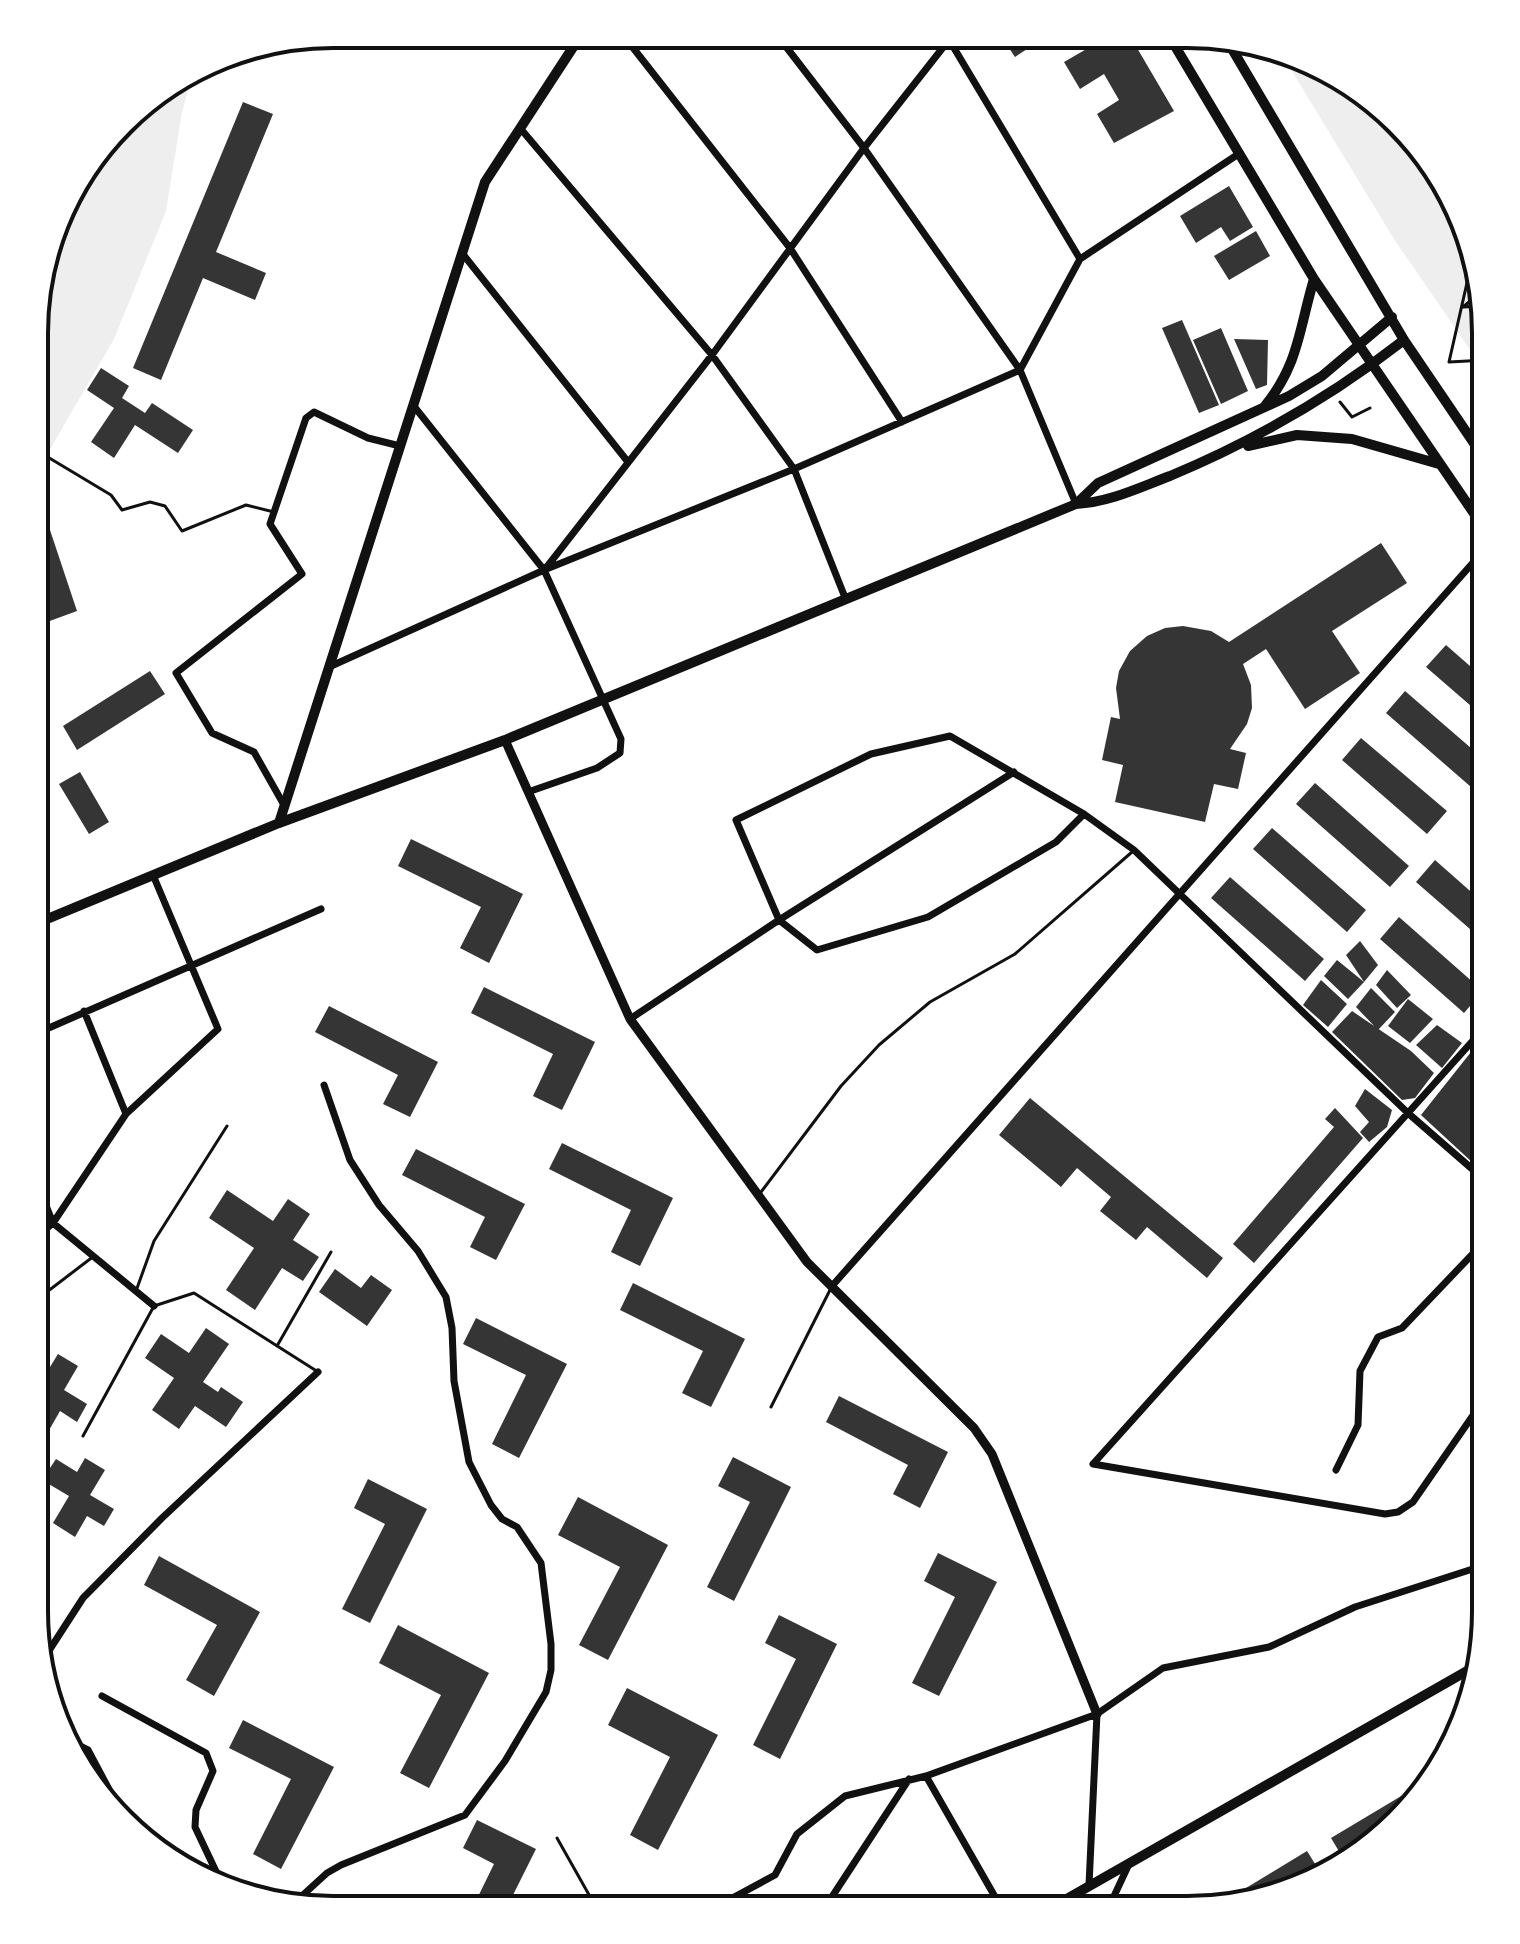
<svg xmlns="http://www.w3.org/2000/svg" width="1520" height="1944" font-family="'PT Sans Narrow',sans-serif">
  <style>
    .green { fill: #eee }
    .building { fill: #353535 }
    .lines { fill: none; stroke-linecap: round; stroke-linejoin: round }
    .path { stroke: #111; stroke-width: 3 }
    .service { stroke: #111; stroke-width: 3 }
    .minor { stroke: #111; stroke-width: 7 }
    .tertiary { stroke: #111; stroke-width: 9 }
    .secondary { stroke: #111; stroke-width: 10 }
    .rim { fill: none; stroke: #111; stroke-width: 4 }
  </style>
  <rect width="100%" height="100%" fill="#fff"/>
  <!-- green -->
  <path class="green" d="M1284,58l70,27 92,99 30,72 10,76v41l-92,-134z
    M192,76l-10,36 -16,99 -52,128 -69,119 -9,-2 1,-163 37,-109 62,-76z"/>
  <!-- building -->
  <path class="building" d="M1001,36h46l-32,21z
    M1098,36h32l44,75 -60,32 -17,-29 22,-14 -15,-26 -24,15 -16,-27 26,-15 -2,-5z
    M243,102l30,12 -57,138 50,21 -11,27 -52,-22 -42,102 -28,-12z
    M1229,186l24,41 -23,14 -9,-14 -25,16 -16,-27z
    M1256,231l14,25 -41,24 -15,-24z
    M1182,320l37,85 -20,8 -37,-85z
    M1221,328l27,63 -27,13 -28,-64z
    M1234,339l34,1 -1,45 -11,4z
    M101,368l28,18 -7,12 23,15 7,-10 41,27 -15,23 -43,-28 -21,33 -23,-16 23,-34 -27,-18z
    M48,524l29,87 -30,11 -11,-33v-61z
    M1381,543l26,40 -75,48 28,42 -55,36 -39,-60 -23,15 8,21 1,23 -5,16 -17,25 16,4 -8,36 -24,-5 -9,38 -90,-20 8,-37 -21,-5 9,-43 9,2 -4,-31 3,-17 11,-20 17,-15 18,-8 18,-2 28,5 18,11z
    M1446,645l40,35v39l-60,-52z
    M150,671l15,23 -88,56 -14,-24z
    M1405,691l81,70v9l-15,17 -85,-74z
    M1361,738l86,73 -20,23 -85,-74z
    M80,772l29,50 -20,12 -30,-50z
    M1315,783l94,83 -19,21 -94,-83z
    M1272,828l94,82 -19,22 -94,-83z
    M411,839l112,55 -34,69 -29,-15 21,-41 -83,-41z
    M1435,860l51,45v38l-70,-61z
    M1230,877l94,82 -19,22 -94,-83z
    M1399,917l84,74 -19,22 -84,-74z
    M1360,941l18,24 -14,17 -16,17 -24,-23 13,-16 27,22 -18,-27z
    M1387,970l24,25 -14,13 -21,-23z
    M1321,980l26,24 -19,23 -25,-22z
    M484,987l111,55 -33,68 -29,-14 20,-42 -82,-41z
    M1371,988l24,24 -17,18 -22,-23z
    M1408,999l25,20 -23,24 -22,-17z
    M329,1006l109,56 -28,55 -27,-13 15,-29 -83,-43z
    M1352,1011l59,40 23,22 -19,25 -13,2 -70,-68z
    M1437,1025l25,18 -20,25 -26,-23z
    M1475,1047l11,7v121l-65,-60z
    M1365,1089l27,21 -5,17 -18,15 -9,-10 9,-10 -14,-16z
    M1030,1098l193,160 -16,20 -60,-51 -11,13 -36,-29 11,-14 -34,-29 -16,19 -62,-52z
    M1335,1108l28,30 -109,125 -21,-19 101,-117 -9,-8z
    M562,1143l111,55 -33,68 -29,-14 20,-42 -82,-41z
    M416,1149l109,55 -29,56 -26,-13 15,-30 -83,-42z
    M227,1190l46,31 15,-22 22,15 -17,26 26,17 -16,24 -21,-13 -27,42 -29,-20 28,-42 -45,-30z
    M335,1269l26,19 10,-13 21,15 -25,36 -48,-34z
    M633,1283l112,56 -34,68 -29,-14 21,-42 -83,-41z
    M476,1318l91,46 -48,94 -27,-14 34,-69 -63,-31z
    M206,1328l23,16 -26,38 15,10 3,-5 22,15 -17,25 -31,-21 -16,23 -27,-19 22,-32 -29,-20 16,-24 28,19z
    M58,1354l20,12 -14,24 23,14 -10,18 -17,-11 -12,21 -14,-8v-20l8,-12 -8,-5 1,-30 15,10z
    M839,1396l109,56 -28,56 -27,-14 15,-29 -82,-43z
    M733,1457l58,30 -57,114 -27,-14 43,-85 -32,-16z
    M85,1458l20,12 -15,25 24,14 -10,17 -17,-10 -12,21 -22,-14 16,-27 -27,-16 14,-21 21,13z
    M368,1479l59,30 -57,114 -28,-14 43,-85 -31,-16z
    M578,1497l90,48 -60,115 -29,-15 41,-78 -62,-32z
    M938,1553l59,29 -58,114 -27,-13 43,-86 -31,-16z
    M159,1556l101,56 -46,84 -28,-16 31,-55 -73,-40z
    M779,1615l58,29 -57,115 -27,-14 43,-86 -31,-16z
    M398,1625l91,48 -60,115 -29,-15 41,-78 -62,-32z
    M627,1688l91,47 -60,115 -28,-15 40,-78 -62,-32z
    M243,1720l91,47 -53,102 -28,-15 38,-75 -62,-31z
    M1433,1777l-35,46 -52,40 -15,-25z
    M477,1820l59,29 -30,60h-34l22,-45 -31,-16z
    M1307,1851l15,24 -104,31v-1z"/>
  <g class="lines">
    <!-- path -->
    <path class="path" d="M1474,252l-25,110 37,-2
      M1463,307l18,-15
      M1463,307l20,-1
      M1340,402l12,15 18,-9
      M36,426l3,16"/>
    <!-- service -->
    <path class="service" d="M36,450l75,45 11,15 28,-8 15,4 17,25 64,-26 28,7
      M761,1192l80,-106 38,-41 51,-43 85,-48 117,-102
      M136,1291l18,-50 73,-115
      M35,1301l59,-45
      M277,1346l54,-94
      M771,1407l59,-117
      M83,1436l71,-130 40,-13 121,77
      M39,1647l8,6
      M557,1838l40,71"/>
    <!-- minor -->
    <path class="minor" d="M623,35l167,213 112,174
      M777,35l87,113 156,222 56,134
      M948,38l132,221
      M520,128l192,227 82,114 52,131
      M462,253l166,209
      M413,405l131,165 77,169 -1,14 -23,15 -69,24
      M546,568l166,-213 152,-207 88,-112
      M329,667l215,-97 250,-101 226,-99 60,-111 160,-106
      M284,805l-30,-53 -42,-19 -36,-60 126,-99 -32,-50 36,-106 8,-6 54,26 32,8
      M1084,814l-28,28 -128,75 -111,33 -38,-30 -43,-100 135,-66 79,-18 134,78 50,36 275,264 77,67
      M84,1011l42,103
      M630,1019l149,-99 235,-148
      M35,1034l286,-125
      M35,1178l18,45 101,83
      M35,1238l18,-15 73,-109 92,-85 -65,-154
      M832,1286l654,-738
      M1093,1464l393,-438
      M1093,1464l292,50 13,-2 15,-10 72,-104
      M1336,1470l22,-45 2,-54 18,-34 24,-9 84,-88
      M41,1663l42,-65 79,-80 156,-146
      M102,1696l104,57 7,18 -17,39 -1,17 26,55 22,13
      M64,1738l24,12 31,58
      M926,1776l76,133
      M1089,1885l8,-171
      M292,1905l35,-32 14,-8 124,-50 40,-54 41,-69 5,-22v-26l-10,-81 -24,-36 -15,-8 -11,-14 -22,-43 -15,-81 -2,-53 -6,-31 -28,-46 -39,-46 -29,-45 -26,-75
      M712,1909l63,-34 22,-41 48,-38 81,-20 171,-62 66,-46 106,-21 86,-40 130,-42
      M824,1909l85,-130
      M1108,1909l21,-45"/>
    <!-- tertiary -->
    <path class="tertiary" d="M505,740l125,279 177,243 167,166 18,26 105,260"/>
    <!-- secondary -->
    <path class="secondary" d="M1169,36l145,243 172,252
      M1225,37l179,303 82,121
      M1265,406c34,-42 34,-77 49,-127
      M1248,446l49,-11 55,4 87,25
      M1076,504l22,-21 191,-87 33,-20 70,-59
      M279,823l206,-641 96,-147
      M35,924l244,-101 226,-83 571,-236c34,-2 62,-16 94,-28 84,-35 162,-80 234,-136
      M1049,1909l425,-242"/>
  </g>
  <!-- crop -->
  <path d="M0 0H1520V1944H0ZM333 48H1187A285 285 0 0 1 1472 333V1611A285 285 0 0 1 1187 1896H333A285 285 0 0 1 48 1611V333A285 285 0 0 1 333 48Z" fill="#fff" fill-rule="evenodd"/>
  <path class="rim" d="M333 48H1187A285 285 0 0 1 1472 333V1611A285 285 0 0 1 1187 1896H333A285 285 0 0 1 48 1611V333A285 285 0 0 1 333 48Z"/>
</svg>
